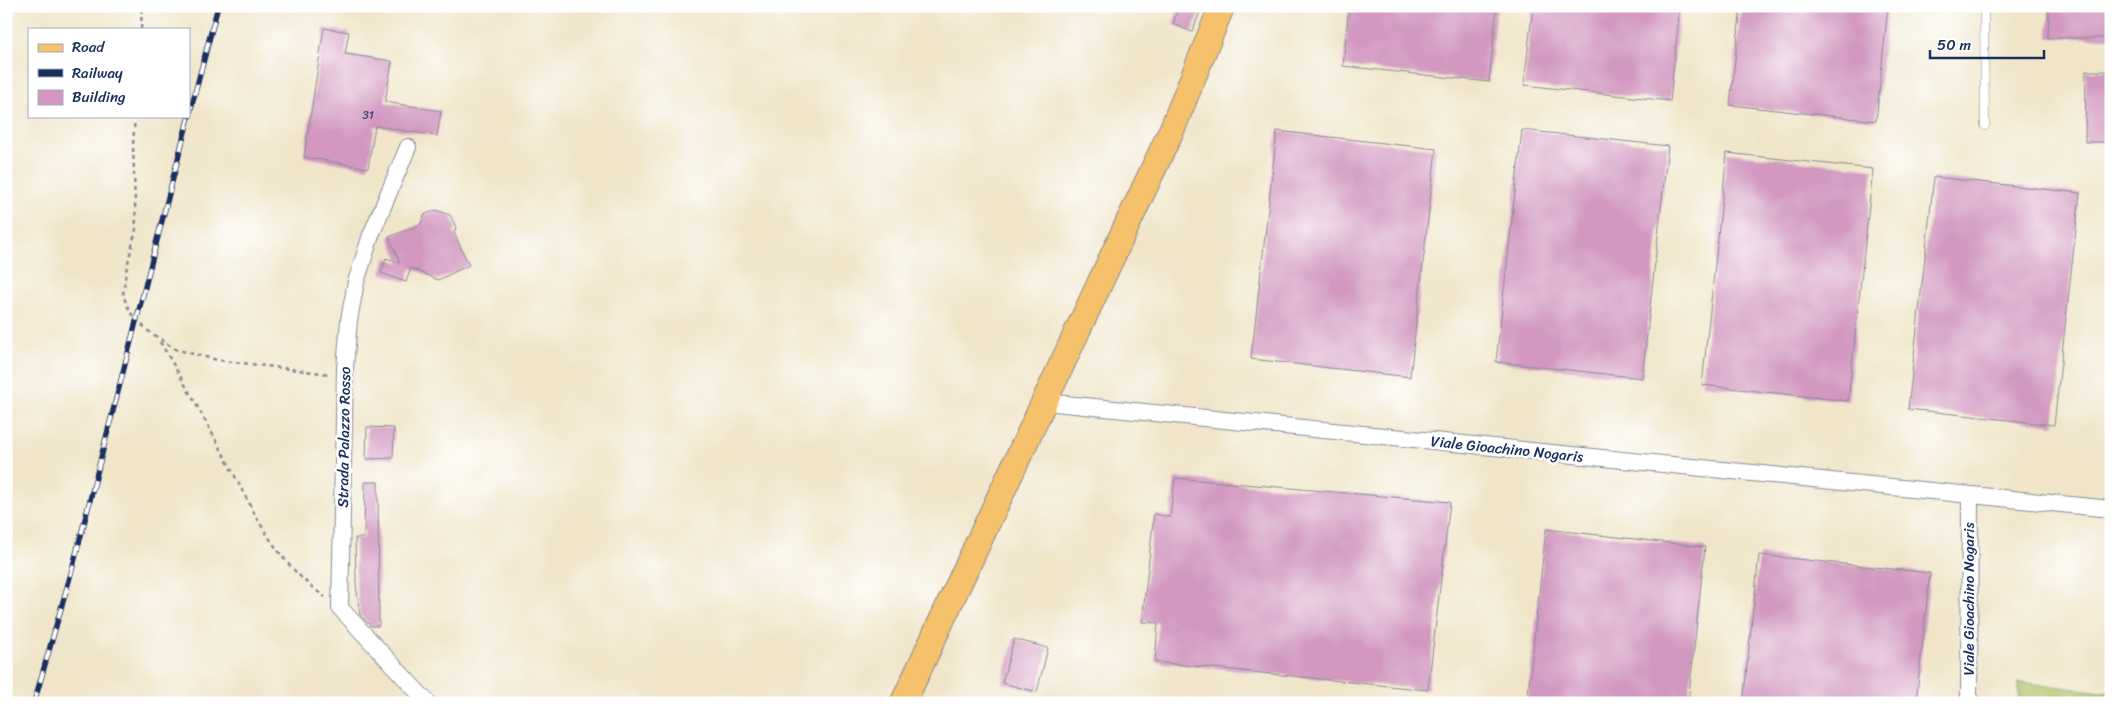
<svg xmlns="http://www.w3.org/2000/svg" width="2117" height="709" font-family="Sriracha,sans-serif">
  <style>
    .green { fill: #acbf63; stroke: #647760 }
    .building { fill: #d298c0 }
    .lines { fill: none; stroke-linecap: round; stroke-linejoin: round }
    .service-casing { stroke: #868a94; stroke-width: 9 }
    .minor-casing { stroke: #868a94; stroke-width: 18 }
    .primary-casing { stroke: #868a94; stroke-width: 27 }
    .path { stroke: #868a94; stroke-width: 2.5; stroke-dasharray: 4 4; stroke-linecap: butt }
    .service { stroke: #fff; stroke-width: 8 }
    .minor { stroke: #fff; stroke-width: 16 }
    .primary { stroke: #f5c16b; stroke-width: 25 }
    .rail-casing { stroke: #1b2f5e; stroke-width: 5.5 }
    .rail { stroke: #fff; stroke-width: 4; stroke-dasharray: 11; stroke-linecap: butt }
    .labels { text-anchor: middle; stroke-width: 5; stroke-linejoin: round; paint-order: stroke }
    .number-label { font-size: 12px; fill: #494976 }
    .street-label { font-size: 15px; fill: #1b2f5e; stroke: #fff }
  </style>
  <rect width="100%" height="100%" fill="#fff"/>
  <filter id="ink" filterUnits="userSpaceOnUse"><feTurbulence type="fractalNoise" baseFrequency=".02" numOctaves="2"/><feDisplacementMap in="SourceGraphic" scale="10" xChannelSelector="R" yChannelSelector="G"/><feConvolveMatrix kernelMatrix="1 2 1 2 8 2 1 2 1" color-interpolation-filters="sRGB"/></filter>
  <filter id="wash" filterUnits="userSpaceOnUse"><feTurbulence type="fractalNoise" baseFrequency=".0096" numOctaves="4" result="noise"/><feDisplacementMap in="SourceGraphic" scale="20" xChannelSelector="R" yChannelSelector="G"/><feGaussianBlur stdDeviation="1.12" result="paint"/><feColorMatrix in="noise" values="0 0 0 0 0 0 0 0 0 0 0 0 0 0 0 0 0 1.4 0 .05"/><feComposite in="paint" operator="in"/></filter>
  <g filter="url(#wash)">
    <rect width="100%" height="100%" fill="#f0e5c9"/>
    <!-- green -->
    <path class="green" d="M2019,682l92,11v10h-92z"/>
    <g id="blocks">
      <!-- building -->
      <path class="building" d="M1179,6h23l-10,26 -19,-8z
        M1349,6h148l-8,76 -146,-16z
        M1533,6h147l-10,95 -146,-16z
        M1741,6h147l-12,115 -146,-16z
        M2049,6h62v32h-63z
        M324,28l25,4 -4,22 47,7 -7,41 56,9 -4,25 -62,-10 -7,42 -64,-11z
        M2086,71h25v71h-26z
        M1522,130l146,16 -26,232 -146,-16z
        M1277,131l159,18 -26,228 -159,-18z
        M1727,153l146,16 -25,232 -146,-16z
        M1934,177l146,16 -26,232 -146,-16z
        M436,210l14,5 6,12 -2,6 15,32 -31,15 -27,-12 -5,14 -25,-9 5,-15 14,5 -11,-26 32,-13 3,-9z
        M367,427l27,1 -1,30 -27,1z
        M1175,478l275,24 -22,188 -273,-28 3,-39 -16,-1 12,-108 16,3z
        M365,482h13l1,144h-8l-11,-11 -4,-32 -1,-45h9z
        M1546,529l159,18 -17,156h-161z
        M1759,555l171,18 -14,130h-173z
        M1014,639l34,9 -11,44 -35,-9z"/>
    </g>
  </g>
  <g filter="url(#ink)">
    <use href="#blocks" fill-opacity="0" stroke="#868a94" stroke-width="1"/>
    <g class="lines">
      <!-- service casing -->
      <g class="service-casing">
        <path id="service" d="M1984,6l1,120"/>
      </g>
      <!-- minor casing -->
      <g class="minor-casing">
        <path id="minor" d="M408,147l-37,88 -15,47 -7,38 -4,48 -5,240 88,95
          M1045,402l1066,107
          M1969,703l1,-208"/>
      </g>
      <!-- primary casing -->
      <g class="primary-casing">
        <path id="primary" d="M903,703l270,-576 49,-121"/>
      </g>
      <!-- path -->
      <path class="path" d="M141,29l1,-23
        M135,116l-2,29 3,84 -10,42 -3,24 7,17 17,18 28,19 42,11 113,14
        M160,342c23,38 45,78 66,117 28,53 48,102 99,138"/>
      <!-- service -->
      <use href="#service" class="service"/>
      <!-- minor -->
      <use href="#minor" class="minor"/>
      <!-- primary -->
      <use href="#primary" class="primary"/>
      <!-- rail casing -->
      <g class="rail-casing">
        <path id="rail" d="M189,116l29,-110
          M34,703l38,-133 117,-454"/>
      </g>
      <!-- rail -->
      <use href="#rail" class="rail"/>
    </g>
  </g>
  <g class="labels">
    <!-- number labels -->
    <g class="number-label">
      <text x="368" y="119">31</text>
    </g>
    <!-- street labels -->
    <g class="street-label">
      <text transform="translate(344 437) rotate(-89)" y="5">Strada Palazzo Rosso</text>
      <text transform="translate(1507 449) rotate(6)" y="5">Viale Gioachino Nogaris</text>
      <text transform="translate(1969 599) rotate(-90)" y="5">Viale Gioachino Nogaris</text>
    </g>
  </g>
  <!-- margin -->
  <rect width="2117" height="709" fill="none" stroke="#fff" stroke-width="25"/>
  <!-- legend -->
  <rect x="28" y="28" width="162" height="90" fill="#ffffff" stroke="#a4acbf"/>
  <rect x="38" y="44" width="25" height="8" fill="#f5c16b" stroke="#a4acbf"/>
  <text x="72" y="52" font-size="15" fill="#1b2f5e">Road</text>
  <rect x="38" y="69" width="25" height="8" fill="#1b2f5e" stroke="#a4acbf"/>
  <text x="72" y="78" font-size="15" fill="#1b2f5e">Railway</text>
  <rect x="38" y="90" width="25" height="15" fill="#d298c0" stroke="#a4acbf"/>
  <text x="72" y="102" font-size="15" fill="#1b2f5e">Building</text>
  <!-- scale -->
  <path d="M1930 50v8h114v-8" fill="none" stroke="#1b2f5e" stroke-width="2.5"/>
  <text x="1937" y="50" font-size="15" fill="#1b2f5e" stroke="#ffffff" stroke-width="4" paint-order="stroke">50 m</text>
</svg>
